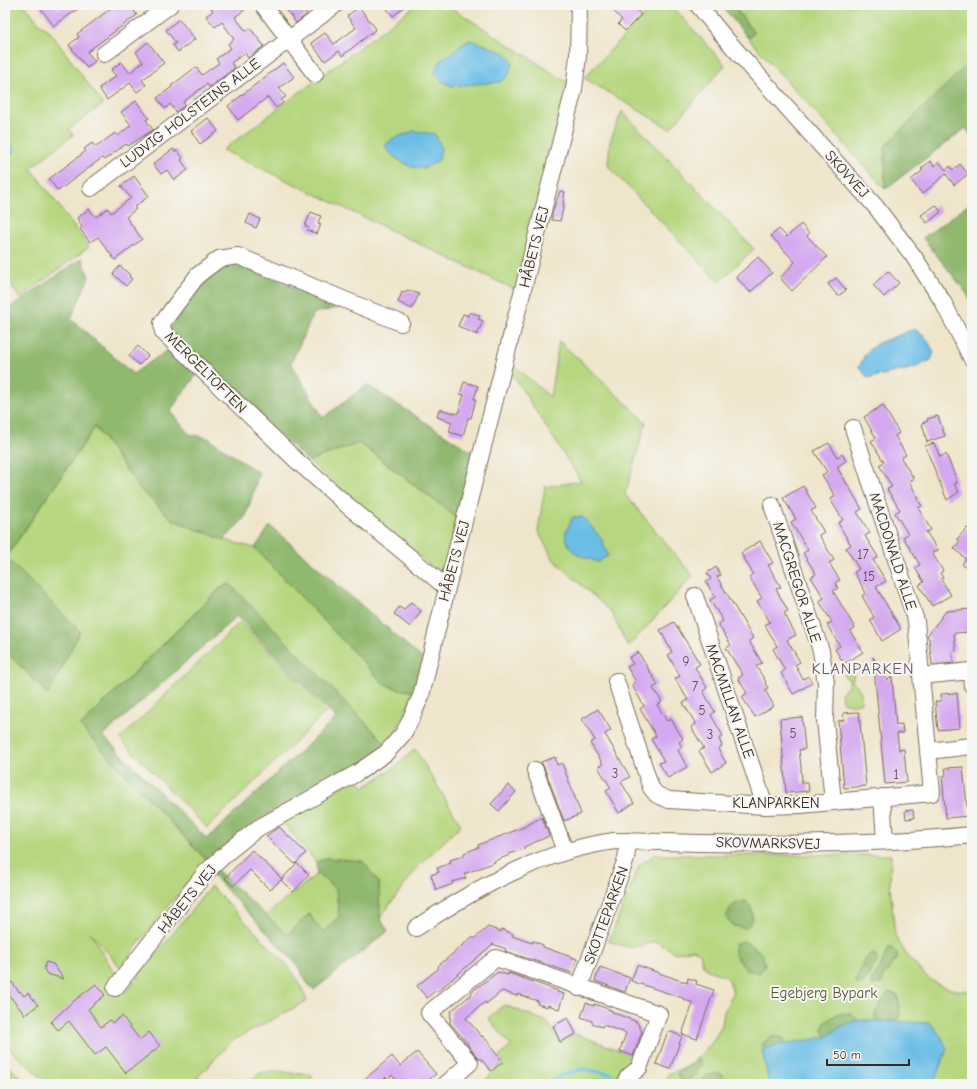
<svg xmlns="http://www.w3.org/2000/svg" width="977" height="1089" font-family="'Comic Neue',sans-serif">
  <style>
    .green { fill: #b6d77f; stroke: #78804e }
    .forest { fill: #90b86e; stroke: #667146; fill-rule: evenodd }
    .water { fill: #6abee6; stroke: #527482 }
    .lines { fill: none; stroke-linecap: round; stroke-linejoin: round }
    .stream { stroke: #6abee6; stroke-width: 3.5 }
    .building { fill: #d4a9f0 }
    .minor-casing { stroke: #7a6b5b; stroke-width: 18 }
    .minor { stroke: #fff; stroke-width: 16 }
    .labels { text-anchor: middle; stroke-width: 4; stroke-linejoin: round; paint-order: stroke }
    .number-label { font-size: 13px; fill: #614a52 }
    .street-label { font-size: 15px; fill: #3b2a1e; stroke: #f6f6f2 }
    .park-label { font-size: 15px; fill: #5a5536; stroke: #f6f6f2 }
    .neighbourhood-label { font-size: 16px; letter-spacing: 1px; fill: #715668; stroke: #f6f6f2 }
  </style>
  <rect width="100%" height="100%" fill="#f6f6f2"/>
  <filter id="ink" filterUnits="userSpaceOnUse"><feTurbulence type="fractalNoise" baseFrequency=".025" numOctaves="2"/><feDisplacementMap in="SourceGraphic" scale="8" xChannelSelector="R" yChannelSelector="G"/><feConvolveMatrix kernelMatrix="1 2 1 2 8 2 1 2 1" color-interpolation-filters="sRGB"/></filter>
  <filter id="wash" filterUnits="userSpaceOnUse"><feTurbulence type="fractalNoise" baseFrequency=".012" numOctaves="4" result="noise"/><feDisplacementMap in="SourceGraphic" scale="16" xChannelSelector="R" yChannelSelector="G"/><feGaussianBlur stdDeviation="0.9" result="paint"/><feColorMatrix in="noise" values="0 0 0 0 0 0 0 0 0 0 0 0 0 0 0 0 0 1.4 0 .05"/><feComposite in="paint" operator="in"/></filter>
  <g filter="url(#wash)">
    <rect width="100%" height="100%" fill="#efe5cb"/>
    <!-- green -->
    <path class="green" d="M5,5h20l14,18 11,9 53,72 -34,25 4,6 -42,33 58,79 -69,51 -15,-19z
      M416,5h31l126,81 -55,205 -295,-141z
      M654,5h17l54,60 -55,64 -86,-51z
      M733,5h239v58h-4l-83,83v43l-137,-151 6,-5z
      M622,111l132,138 -35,33 -111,-116 2,-24z
      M559,341l87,81 -21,72 68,82 -65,71 -17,-35 -58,-53 -15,-28 7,-44 36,-6 -72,-112 2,-6 39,34z
      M95,427l45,62 33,31 51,20 31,8 128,135 11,5 21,4 -27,54 -158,-161 -9,2 -141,139 129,137 -26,24 -63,80 -30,-35 36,60 85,-106 77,80 10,14 9,21 -75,40 -41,43h-31l-3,-2 -2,2h-107l-43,-39v-395l43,44 32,-63 -74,-73z
      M359,443l97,74 -12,60 -136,-116z
      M240,622l87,89 -120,117 -87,-89z
      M847,673l7,2 -2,6c7,6 11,12 9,21 -5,3 -15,3 -19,-1l-1,-8c4,-4 9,-7 8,-14l-3,-1 -2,-3z
      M415,749l46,76 -43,42 -38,51 -1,-35 -52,-25 -11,4 -36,-43 76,-40 9,8 32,-21z
      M654,855h237l-1,30 5,50 11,19 16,19 15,11 17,6 18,1v93h-308l5,-11 19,-6 23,-23 11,-19 2,-13 9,-19 -4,-13 -4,-4 -18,-6 -5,-7 -2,-10 -7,-4 -17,4 -21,-12c-20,8 -25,8 -46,0l30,-75z
      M317,874l19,15 3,28 -16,16 -36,2 -21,-20z
      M504,1005l44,17 12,20 16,-8 58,22 -15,15 -4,13h-134l22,-22 -4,-5 12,-11 -23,-28z
      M5,1063l23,21h-23z
      M271,1071c14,0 26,4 40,3l2,10h-70l17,-11z"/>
    <!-- forest -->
    <path class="forest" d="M721,5h12l21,28 -6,5z
      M968,63h4v74l-6,-9 -81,61v-43z
      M972,202v100l-7,-11 -42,-53z
      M82,258l7,19 -18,42 62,55 36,-25 28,25 -27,37 19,23 19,4 51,35 -13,43 -22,24 -51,-20 -33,-31 -45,-62 -89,130 74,74 -32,64 -43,-45v-339z
      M237,263l105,44 -28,6 -23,50 32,55 44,-33 108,69 -19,63 -96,-74 -52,18 -139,-131 35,-51z
      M270,526l153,133 -8,33 -21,-4 -11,-5 -128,-135z
      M230,584l158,162 -179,117 -129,-137 142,-139zM237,616l99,102 -129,121 -104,-103z
      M327,858l36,3 16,22 1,35 8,13 -74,59 -7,-7 -10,-18 -85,-91 4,-5 71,66 22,-21 14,19 16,-17 -3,-27 -19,-15 -1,-12z
      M746,901c8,8 9,20 0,27l-12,-2 -8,-8c4,-12 7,-15 20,-17z
      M743,941l10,5 10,9 2,11 -6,7 -13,-3 -11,-15v-11z
      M888,948h4l6,6 -1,4 -13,17 -2,9 -10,1 -1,-4 8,-12z
      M871,953l5,2 1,7 -14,21 -5,2 -3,-4 10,-22z
      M889,992l9,3 2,17 -2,10 -21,-1 -3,-4 8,-17z
      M851,1013l7,7 -18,7 -14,10 -3,-7 1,-7 13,-9z
      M771,1037h12l2,3 -2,4 -7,1 -9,4 -5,-2 1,-4z
      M698,1059l4,3c-4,9 -7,16 -16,19l-7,-3 -2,-5z
      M721,1073l2,4 1,7h-20l-2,-4 6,-5z"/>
    <!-- water -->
    <path class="water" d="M5,29l5,14 -5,10z
      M469,40l11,3 25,10 8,9 -5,14 -9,6 -47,4 -10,-5 -8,-8 8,-14z
      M415,131l20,3 6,13 -2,13 -14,8 -14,-1 -18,-11 -7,-7v-5l8,-6z
      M5,137l10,13 -8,7 -2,-3z
      M915,329l11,9 8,14 -3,8 -17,8 -46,10 -9,-11 7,-14 10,-9 33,-13z
      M573,517h10l18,21 7,18 -11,6c-20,-9 -27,-6 -32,-29z
      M858,1020l72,3 11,13 6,13 -11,28 -7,7h-160l-7,-34 14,-5 50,-8 14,-10z"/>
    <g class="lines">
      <!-- stream -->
      <path class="stream" d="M549,1084l13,-9 21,-6 28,5"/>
    </g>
    <g id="blocks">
      <!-- building -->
      <path class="building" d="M38,5h18l3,4 5,-4h19l-29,21z
        M115,5l3,5 8,-5h4l7,10 -50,37 8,9 -8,7 -18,-23 10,-8 -2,-3z
        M209,5h42l-16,12 11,14 4,-3 14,18 -16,12 -3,-5 -14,10 4,5 -26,19 -2,-3 -24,18 2,3 -9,7 -6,-8 -5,5 -8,-11 15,-11 -1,-1 25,-19 6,8 17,-12 -3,-4 15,-11 -3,-4 6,-5 -12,-17 -7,5 -9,-11 7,-5z
        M283,5h17l7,9 -11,9z
        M393,5h14l-14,11 -6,-7z
        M608,5h25l8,10 -16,16 -7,-7 4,-4z
        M359,7l17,22 -34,27 -3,-5 -14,10 -14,-18 14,-10 9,11 22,-16 -9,-12z
        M179,19l16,20 -17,13 -5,-7 3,-2 -10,-13z
        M148,42l16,21 -22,17 4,5 -9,7 -7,-9 -23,17 -8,-12 17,-12 -5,-6 10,-8 9,11 13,-11 -7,-10z
        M283,63l11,14 -15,11 7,9 -5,3 2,3 -7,5 -8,-11 -30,23 -10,-14z
        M136,101l13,17 -3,2 7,10 -25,16 -2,-2 -22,16 -2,-2 -44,33 -9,-12 37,-28 -2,-2 8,-6 4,4 19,-14 3,3 13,-11 -10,-13z
        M208,118l10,13 -18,13 -9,-13z
        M173,149l2,3 2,-2 6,8 -2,2 7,10 -14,10 -7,-10 -6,4 -8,-10z
        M930,161l4,5 5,-4 7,8 4,-4 3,4 7,-6 8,10 -14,11 -8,-11 -24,20 -11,-14 12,-10 -2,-1z
        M134,176l15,20 -15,11 2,2 -10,8 16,22 -27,21 -17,-23 -8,5 -10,-13 2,-2 -5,-9 12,-9 7,8 12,-9 3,5 20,-15 -10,-12z
        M560,191l5,1 -2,12 1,1 -4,16 -8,-1v-7z
        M936,205l5,7 -14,11 -6,-8z
        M311,212l10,4 -3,7 3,1 -4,10 -10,-4 2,-2 -4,-2z
        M250,214l10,5 -4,9 -10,-5z
        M801,224l8,9 -2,3 20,21 -35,34 -12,-13 15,-16 -24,-26 8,-7 8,8z
        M758,257l14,16 -22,19 -14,-15z
        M120,266l10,9 -1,2 3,2 -6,7 -13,-12z
        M888,271l11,12 -15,14 -11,-12z
        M836,278l10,12 -8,6 -10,-12z
        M407,290l12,4 -7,15 -14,-7 4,-10 3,1z
        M470,312l10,4 -2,3 5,2 -6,14 -19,-9 5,-12 5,2z
        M138,346l10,10 -9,9 -10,-9z
        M464,382l14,4 -4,13h2l-5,19h-3l-5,18 -14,-4 3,-10 -15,-5 2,-8 19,5 6,-19 -4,-1z
        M883,405l16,28 -4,3 11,19 -5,3 13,21 -5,2 10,18 -1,1 4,6 -4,2 13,22 -5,2 12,18 -6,3 11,18 -3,2 3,5 -2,1 10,16 -19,11 -13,-21 5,-3 -9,-14 5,-3 -17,-28 5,-3 -13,-21 5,-3 -13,-21 5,-2 -13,-22 5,-3 -13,-21 5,-3 -12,-21z
        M938,416l7,20 -18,6 -5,-19 6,-2 -1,-2z
        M829,443l8,14 5,-3 4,7 -9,6 25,42 -5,3 13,21 -5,3 13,21 -5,3 13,21 -10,6 25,42 -19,12 -12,-21 4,-3 -12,-21 4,-3 -12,-21 5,-3 -13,-21 5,-3 -13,-22 5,-3 -13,-21 5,-3 -13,-21 5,-3 -13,-21z
        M934,443l6,14 6,-3 10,24 1,5 -3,1 5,8 -12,8 -22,-54z
        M803,486l13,22 -5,3 13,21 -5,3 15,25 -5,3 11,17 -5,3 3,5 -5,3 22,37 -5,3 13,21 -19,12 -9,-15 5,-3 -13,-21 5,-3 -13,-21 5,-3 -13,-21 5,-3 -13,-21 5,-3 -17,-28 5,-3 -13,-21z
        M967,528l5,4v41l-10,-9 4,-5 -12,-11 6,-7 -3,-2z
        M760,541l13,22 -5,2 13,22 -5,2 12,22 -4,2 12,22 -9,5 13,22 -5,3 8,14 5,-3 4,7 -19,11 -12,-21 4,-3 -12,-21 4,-3 -12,-21 5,-3 -13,-21 5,-3 -13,-21 4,-3 -12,-21z
        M716,567l5,8 -4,2 36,61 -4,3 13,22 -6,3 10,16 -1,1 3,5 -3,2 9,16 -19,11 -13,-20 5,-4 -9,-15 5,-3 -17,-27 5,-3 -13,-21 5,-3 -13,-21 5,-3 -9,-15 5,-3 -4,-6z
        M411,602l10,9 -11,16 -16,-13 5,-7 5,3z
        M972,609v23l-18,1 2,18 -4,1 2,11 -22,2 -3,-27 -2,-2 19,-25z
        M674,622l26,42 -5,3 12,21 -4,3 12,21 -4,3 12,21 -4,3 3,7 -4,3 8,14 -14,9 -13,-21 5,-3 -13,-21 5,-3 -13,-21 5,-3 -13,-21 5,-3 -12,-21 4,-3 -12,-22z
        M638,652l20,33 -5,3 9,14 -5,3 10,16 4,-2 12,20 -4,3 3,5 -4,3 9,17 -19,11 -9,-15 5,-2 -13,-22 5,-3 -16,-27 4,-3 -12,-21 4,-3 -9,-15 6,-3 -4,-6z
        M873,657l14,23 5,-3 4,48 6,-1 1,9h-6l2,17 5,-1 3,33 -22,2z
        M957,693l3,35 -22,2 -3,-28 6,-1v-7z
        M598,709l13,21 -6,4 25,43 -9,5 13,21 -15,10 -13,-22 5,-3 -13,-21 5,-3 -13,-21 5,-3 -13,-21z
        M859,712l7,74 -22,2 -6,-67 6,-1 -1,-7z
        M802,717l3,32 -6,1 2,17 1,16h6l1,8 -23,2 -6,-74z
        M555,757l2,8 5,-2 19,51 -17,7 -20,-54 -3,-5z
        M963,767l5,49 -22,2 -4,-42h4l-1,-8z
        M508,785l8,7 -17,19 -8,-7z
        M913,810l1,8 -8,1 -1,-8z
        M542,817l7,19 -25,11v2l-15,5 1,1 -16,6 1,1 -31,12 2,4 -14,4 1,2 -17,6 -5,-15 8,-3 -2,-4 14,-5 -1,-3 15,-5 -1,-2 15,-6 -1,-2 46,-18z
        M279,827l27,26 -11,11 -29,-28z
        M252,850l30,29 -12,11 -20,-20 -17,16 -8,-8z
        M297,863l12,12 -16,17 -12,-12z
        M488,927l13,5v-3l12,5 -1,2 20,7 1,-2 10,4v2l34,12 -5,14 -64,-21 -3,-1 1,-2 -13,-5 -56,48 -1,-2 -9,8 -10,-12 22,-18 -1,-2 19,-16 15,-13 2,2z
        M46,962l7,2 11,15 -17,-5 -3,-5z
        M637,965l50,18 1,-5 9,3 -1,3 18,6 -17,49 -15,-5 11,-31 -10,-4v-1l-52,-17z
        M600,967l30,11 -5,14 -30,-11z
        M498,972l10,3v-2l12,4 38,14 -1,1 7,2 -5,15 -11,-4 -1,2 -10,-3 1,-3 -21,-7v2l-15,-5 -16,13 -1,-2 -19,16 16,19 1,-1 8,9 -1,1 13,16 -12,9 -11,-13 -1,2 -12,-16h1l-18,-21 1,-12 21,-17 -1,-2z
        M12,982l7,10 1,-1 4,5 4,-3 10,12 -13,10 -17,-21 2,-1 -5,-7z
        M96,984l9,11 -17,14 13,18 9,-7 2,3 10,-7 18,24 9,-8 11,14 -34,27 -20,-26 -11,8 -26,-34 -11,9 -7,-8 19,-18z
        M586,1003l8,3v-2l9,3 10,4 -1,1 25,10 5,10 -9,24 -13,-5 6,-18 -23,-8 -1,2 -10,-4v-2l-11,-4z
        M568,1018l8,16 -16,8 -7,-16z
        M668,1031l14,5 -12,33 -14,-5z
        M417,1052l19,22 -10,8 -3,-3 -6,5h-18l-7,-9 -4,4 -2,-2 -7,7h-20l33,-28 8,10z"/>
    </g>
  </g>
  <g filter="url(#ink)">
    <use href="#blocks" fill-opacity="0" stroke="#7a6b5b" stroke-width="1"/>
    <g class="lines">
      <!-- minor casing -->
      <g class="minor-casing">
        <path id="minor" d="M263,5l52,69
          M698,5l27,33 151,169 38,50 29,45 29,57
          M104,54l66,-49
          M91,188l244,-183
          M401,323l-163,-67 -19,3 -21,16 -36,48 1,9 133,128 51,45 100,83
          M772,505l49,146 5,32 -1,37 8,82
          M695,596l70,210
          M921,676l50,-5 1,14
          M616,681l35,107 6,7 12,5 96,6 35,-1 132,-12 -16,-172 -63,-193
          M928,751l44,-5
          M535,770l30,81
          M882,797l3,44
          M416,928c60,-40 126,-77 198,-87 119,3 239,6 358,-6
          M115,988l91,-116 23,-21 29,-23 99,-55 29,-20 17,-19 6,-11 12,-27 26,-108 127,-499 4,-33 1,-51
          M579,988l47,-129 2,-18
          M446,1084l24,-21 -41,-50 67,-55 163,56 -20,54 -12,10 -2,6"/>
      </g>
      <!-- minor -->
      <use href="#minor" class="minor"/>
    </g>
  </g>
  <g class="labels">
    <!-- number labels -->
    <g class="number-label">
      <text x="863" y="559">17</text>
      <text x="869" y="581">15</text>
      <text x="686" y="666">9</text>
      <text x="695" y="691">7</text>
      <text x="702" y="715">5</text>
      <text x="793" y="738">5</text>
      <text x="710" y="739">3</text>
      <text x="615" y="778">3</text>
      <text x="896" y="779">1</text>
    </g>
    <!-- street labels -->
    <g class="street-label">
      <text transform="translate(190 113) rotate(-37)" y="5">LUDVIG HOLSTEINS ALLE</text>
      <text transform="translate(847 174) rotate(48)" y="5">SKOVVEJ</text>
      <text transform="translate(534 247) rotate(-76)" y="5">HÅBETS VEJ</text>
      <text transform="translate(206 372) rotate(45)" y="5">MERGELTOFTEN</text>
      <text transform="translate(893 551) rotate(72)" y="5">MACDONALD ALLE</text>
      <text transform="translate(454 561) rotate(-75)" y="5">HÅBETS VEJ</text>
      <text transform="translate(797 582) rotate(72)" y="5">MACGREGOR ALLE</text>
      <text transform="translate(730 701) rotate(71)" y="5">MACMILLAN ALLE</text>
      <text x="776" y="808">KLANPARKEN</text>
      <text transform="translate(768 843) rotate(1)" y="5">SKOVMARKSVEJ</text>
      <text transform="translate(187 899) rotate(-51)" y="5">HÅBETS VEJ</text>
      <text transform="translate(606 915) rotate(-70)" y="5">SKOTTEPARKEN</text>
    </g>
    <!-- park labels -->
    <g class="park-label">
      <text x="824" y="998">Egebjerg Bypark</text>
    </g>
    <!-- neighbourhood labels -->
    <g class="neighbourhood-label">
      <text x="863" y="674">KLANPARKEN</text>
    </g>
  </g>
  <!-- margin -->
  <rect width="977" height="1089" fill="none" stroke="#f6f6f2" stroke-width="20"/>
  <!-- scale -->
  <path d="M827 1059v6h82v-6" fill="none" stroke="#3b2a1e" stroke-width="2"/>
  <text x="833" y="1059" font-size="12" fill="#3b2a1e" stroke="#f6f6f2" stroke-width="3" paint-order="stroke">50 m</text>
</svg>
